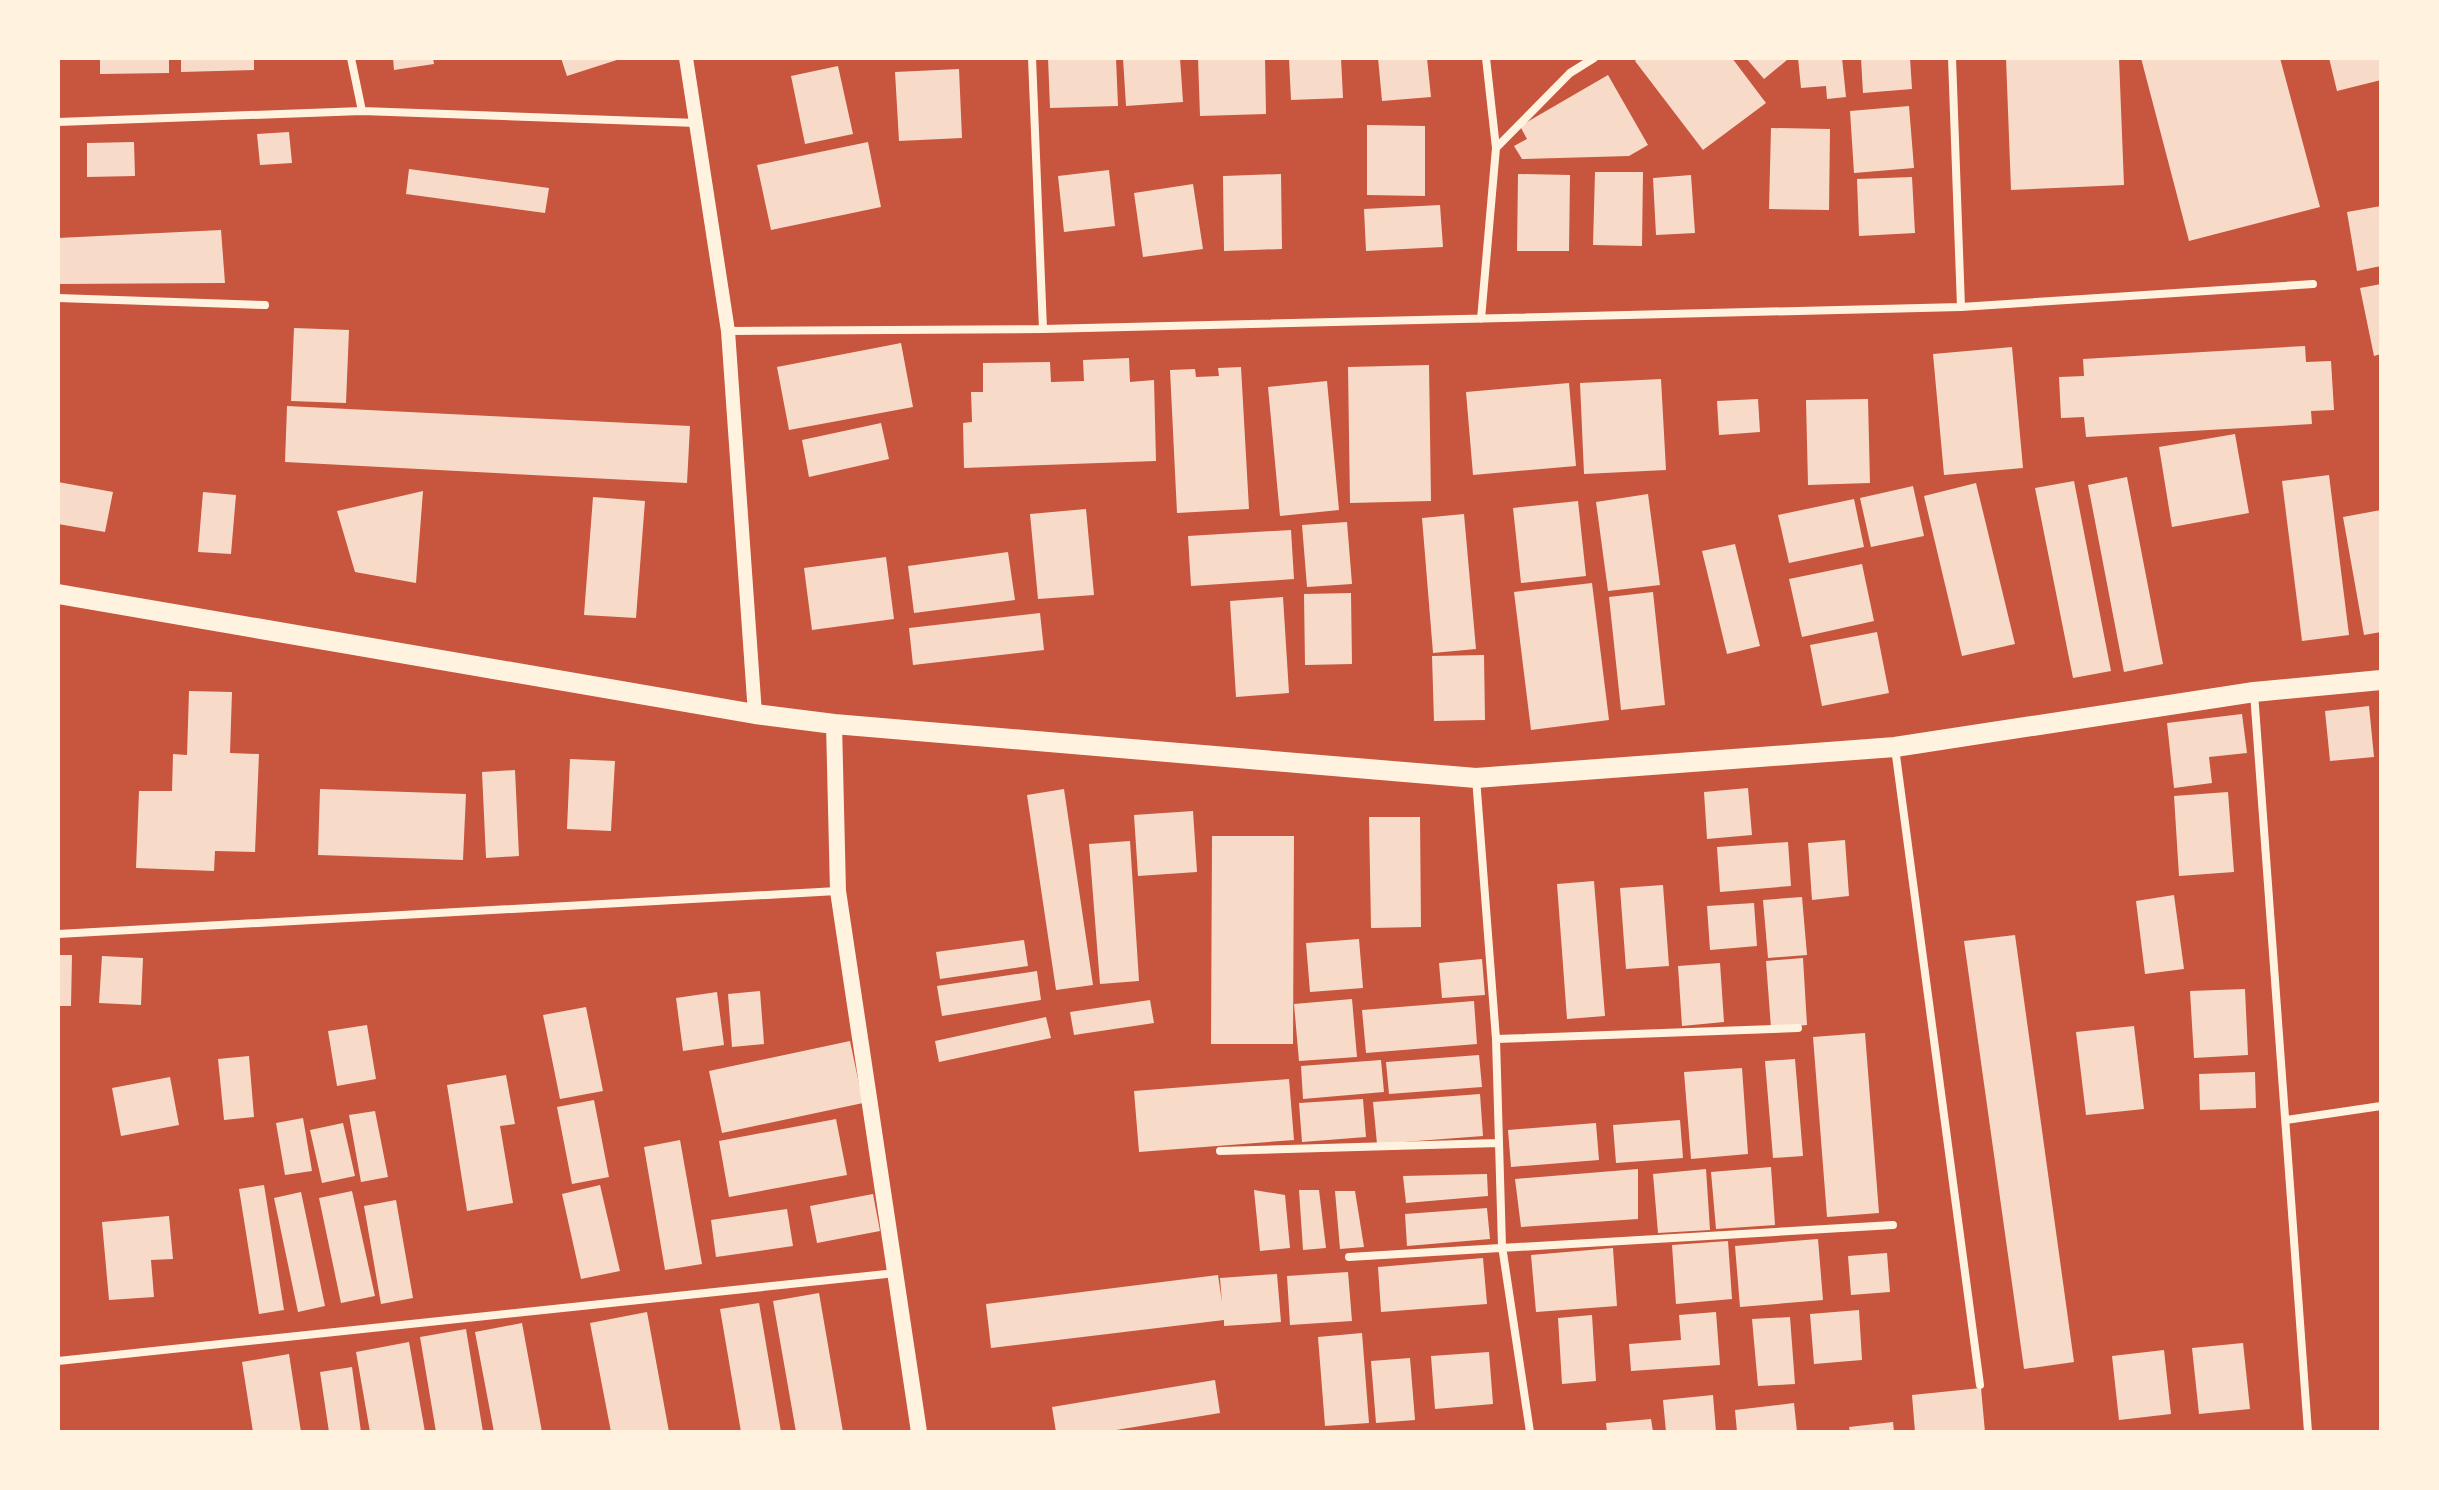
<svg xmlns="http://www.w3.org/2000/svg" width="2439" height="1490" font-family="'Sofia Sans Condensed',sans-serif">
  <style>
    .building { fill: #f7dbc8 }
    .lines { fill: none; stroke-linecap: round; stroke-linejoin: round }
    .minor { stroke: #fff3e0; stroke-width: 8 }
    .tertiary { stroke: #fff3e0; stroke-width: 14 }
    .secondary { stroke: #fff3e0; stroke-width: 16 }
    .primary { stroke: #fff3e0; stroke-width: 20 }
  </style>
  <rect width="100%" height="100%" fill="#c8553d"/>
  <!-- building -->
  <path class="building" d="M100,58h69v15l-69,1z
    M181,58h73v12l-73,2z
    M393,58h40l1,6 -40,6z
    M561,58h59v1l-53,17z
    M1048,58h68l2,48 -68,2z
    M1123,58h57l3,44 -57,4z
    M1198,58h67l1,56 -66,2z
    M1289,58h52l2,40 -52,2z
    M1378,58h49l4,39 -49,4z
    M1638,58h94l34,45 -63,47 -68,-89z
    M1746,58h39l2,2 -23,19z
    M1798,58h44l4,39 -19,2 -1,-13 -25,2z
    M1861,58h49l2,31 -49,4z
    M2006,58h113l5,127 -113,5z
    M2141,58h139l40,149 -131,34z
    M2329,58h52v22l-44,11z
    M838,66l15,68 -48,10 -14,-68z
    M959,69l3,69 -63,3 -4,-69z
    M1608,75l40,70 -19,11 -107,3 -8,-13 13,-7 -7,-13z
    M1909,106l5,62 -60,5 -4,-62z
    M1367,125l58,1v70l-58,-1z
    M1771,128l59,1 -1,81 -60,-1z
    M289,132l3,31 -32,2 -3,-31z
    M134,142l1,34 -48,1v-34z
    M868,142l13,65 -110,23 -14,-65z
    M409,169l140,19 -4,25 -139,-19z
    M1109,170l6,56 -51,6 -6,-56z
    M1595,172h48l-1,74 -49,-1z
    M1281,174l1,75 -58,2 -1,-75z
    M1518,174l52,1 -1,76h-52z
    M1691,175l4,58 -39,2 -3,-57z
    M1912,177l3,56 -56,3 -2,-57z
    M1193,184l10,65 -60,8 -9,-64z
    M1440,205l3,42 -77,4 -2,-42z
    M2381,206v60l-24,5 -10,-59z
    M221,230l4,53 -167,1v-46z
    M2381,284v70l-7,2 -14,-68z
    M294,328l55,2 -3,73 -55,-2z
    M901,343l12,64 -124,23 -12,-63z
    M2305,346l1,16 25,-1 3,49 -23,1 1,13 -226,13 -2,-20 -23,1 -2,-41 25,-1 -1,-17z
    M2012,347l11,121 -79,7 -11,-121z
    M1129,358l1,24 24,-2 2,81 -192,7 -1,-45 9,-1 -1,-30h12v-29l67,-1 1,20 33,-1 -1,-21z
    M1429,365l2,136 -81,2 -2,-136z
    M1241,367l8,142 -72,4 -7,-143 25,-1 1,8 23,-1 -1,-8z
    M1661,379l5,91 -82,4 -4,-91z
    M1327,381l12,129 -59,6 -12,-129z
    M1569,383l7,83 -103,9 -7,-83z
    M1758,399l2,33 -41,3 -2,-34z
    M1868,399l2,84 -62,2 -2,-85z
    M287,406l403,20 -3,57 -402,-21z
    M881,423l8,36 -80,18 -7,-37z
    M2235,434l14,79 -77,14 -13,-80z
    M2329,475l20,160 -47,6 -20,-160z
    M2127,477l36,187 -39,8 -36,-187z
    M2074,481l37,190 -38,7 -38,-190z
    M58,482l55,10 -8,40 -47,-8z
    M1976,483l39,161 -53,12 -38,-160z
    M1913,486l11,50 -53,11 -11,-49z
    M423,491l-7,92 -61,-11 -18,-61z
    M203,492l33,3 -5,59 -33,-2z
    M1648,494l12,91 -52,6 -12,-89z
    M593,497l52,4 -9,117 -52,-3z
    M1854,499l10,48 -75,16 -11,-48z
    M1578,501l8,75 -65,7 -8,-75z
    M1086,509l8,86 -56,4 -8,-85z
    M2381,510v122l-17,3 -21,-118z
    M1464,514l12,135 -43,4 -11,-135z
    M1347,522l5,62 -45,3 -5,-62z
    M1291,530l3,49 -103,7 -3,-50z
    M1735,544l25,102 -33,8 -25,-103z
    M1008,552l7,48 -101,13 -6,-47z
    M886,557l8,62 -82,11 -8,-62z
    M1862,564l12,57 -72,16 -13,-58z
    M1592,583l17,137 -78,10 -17,-138z
    M1653,592l12,113 -44,5 -12,-113z
    M1351,593l1,71 -47,1 -1,-71z
    M1283,597l6,96 -53,4 -6,-96z
    M1040,613l4,37 -131,15 -4,-37z
    M1877,632l12,61 -67,13 -12,-61z
    M1484,655l1,65 -51,1 -2,-65z
    M189,691l43,1 -2,61 29,1 -4,98 -40,-1 -1,20 -78,-3 3,-77h33l1,-37 14,1z
    M2369,706l5,51 -44,4 -5,-50z
    M2242,714l5,39 -38,4 3,26 -38,5 -7,-65z
    M570,759l45,2 -4,70 -44,-2z
    M515,770l4,86 -33,2 -4,-86z
    M1748,788l4,47 -45,4 -3,-47z
    M320,789l146,5 -3,66 -145,-5z
    M1064,789l29,196 -37,5 -29,-195z
    M2228,792l6,80 -55,4 -5,-80z
    M1193,811l4,61 -59,4 -4,-61z
    M1369,817h51l1,110 -50,1z
    M1212,836h82l-1,208h-82z
    M1845,840l4,56 -37,4 -4,-57z
    M1130,841l9,140 -39,3 -11,-140z
    M1788,842l3,44 -71,6 -3,-45z
    M1594,881l11,135 -38,3 -10,-135z
    M1663,885l6,81 -43,3 -6,-81z
    M2174,895l10,74 -39,5 -9,-73z
    M1802,897l5,58 -39,3 -5,-58z
    M1754,903l3,43 -47,4 -3,-44z
    M2015,935l59,427 -50,7 -60,-428z
    M1359,939l4,49 -53,4 -4,-49z
    M1024,940l4,26 -88,13 -4,-27z
    M58,955h14l-1,51h-13z
    M102,956l41,2 -2,47 -42,-2z
    M1803,958l4,67 -36,3 -5,-67z
    M1482,959l3,36 -43,3 -3,-35z
    M1720,963l4,59 -42,4 -4,-60z
    M1037,971l4,29 -99,16 -5,-30z
    M2245,989l3,66 -54,3 -4,-67z
    M760,991l4,53 -32,3 -4,-53z
    M717,992l7,53 -41,6 -7,-53z
    M1352,999l5,58 -58,4 -5,-57z
    M1150,1000l4,23 -80,12 -4,-23z
    M1474,1001l3,43 -111,9 -4,-43z
    M586,1007l17,84 -43,8 -17,-84z
    M1046,1017l5,21 -112,24 -4,-21z
    M367,1025l9,54 -39,7 -9,-55z
    M2134,1026l10,83 -58,6 -10,-83z
    M1865,1033l14,180 -52,4 -14,-180z
    M850,1041l13,62 -141,30 -13,-62z
    M1479,1055l3,32 -93,7 -3,-32z
    M249,1056l5,61 -30,3 -6,-61z
    M1795,1059l8,97 -30,2 -8,-97z
    M1381,1060l3,32 -81,7 -2,-33z
    M1742,1068l6,86 -57,5 -7,-87z
    M2255,1072l1,36 -56,2 -1,-36z
    M506,1075l9,49 -15,2 13,77 -46,8 -20,-126z
    M170,1077l9,48 -58,11 -9,-48z
    M1289,1079l5,61 -155,12 -5,-61z
    M1480,1094l3,42 -106,8 -4,-42z
    M1363,1099l3,38 -64,5 -3,-39z
    M594,1100l15,77 -37,7 -15,-77z
    M375,1111l13,66 -27,5 -12,-67z
    M303,1118l9,53 -27,4 -9,-52z
    M836,1119l11,56 -118,22 -10,-56z
    M1680,1120l3,38 -67,5 -3,-38z
    M343,1123l12,53 -33,7 -12,-53z
    M1596,1123l3,37 -88,7 -3,-37z
    M680,1140l22,124 -37,6 -21,-123z
    M1771,1167l4,58 -59,4 -5,-57z
    M1638,1169v50l-117,8 -6,-48z
    M1706,1169l4,61 -52,3 -5,-59z
    M1487,1174l1,22 -82,7 -3,-27z
    M264,1185l20,125 -25,4 -20,-125z
    M600,1185l20,86 -39,8 -19,-85z
    M1254,1190l31,5 5,53 -30,3z
    M1299,1190h20l7,58 -23,2z
    M352,1191l23,105 -34,7 -22,-105z
    M1335,1191h20l9,56 -24,2z
    M301,1192l24,114 -27,6 -24,-114z
    M873,1194l7,37 -63,12 -7,-37z
    M396,1200l17,98 -32,6 -17,-98z
    M1487,1208l3,31 -83,7 -2,-32z
    M787,1209l6,37 -77,11 -5,-37z
    M169,1216l4,43 -22,1 3,37 -45,3 -7,-78z
    M1818,1239l5,61 -83,7 -5,-61z
    M1728,1241l4,58 -56,5 -4,-59z
    M1613,1248l4,58 -81,6 -5,-57z
    M1887,1253l3,39 -39,3 -3,-39z
    M1483,1258l4,46 -106,8 -3,-45z
    M1348,1272l4,49 -62,4 -3,-49z
    M1277,1274l4,48 -57,4v-6l-233,28 -5,-44 232,-29 4,27 -2,-24z
    M819,1293l24,139h-47l-23,-131z
    M759,1303l22,129h-40l-21,-123z
    M1859,1310l3,50 -48,4 -4,-50z
    M647,1312l22,120h-58l-21,-109z
    M1716,1312l4,53 -89,6 -2,-27 52,-4 -2,-25z
    M1592,1315l4,66 -34,3 -4,-66z
    M1790,1317l5,67 -37,2 -6,-67z
    M522,1323l20,109h-48l-19,-100z
    M466,1329l17,103h-47l-16,-95z
    M1362,1333l7,90 -44,3 -7,-89z
    M409,1342l16,90h-55l-14,-80z
    M2243,1343l7,66 -51,5 -7,-66z
    M2164,1350l7,64 -52,6 -7,-64z
    M1489,1352l4,52 -58,5 -4,-53z
    M289,1354l12,78h-48l-11,-70z
    M1410,1358l5,62 -39,3 -5,-62z
    M352,1367l9,65h-32l-9,-60z
    M1215,1380l5,33 -116,19h-48l-4,-25z
    M1981,1388l4,44h-70l-3,-37z
    M1713,1395l3,37h-50l-3,-32z
    M1794,1403l3,29h-60l-2,-22z
    M1651,1419l2,13h-46l-1,-9z
    M1893,1422l1,10h-44l-1,-5z"/>
  <g class="lines">
    <!-- minor -->
    <path class="minor" d="M351,58l11,53
      M1032,58l11,271
      M1486,58l10,90
      M1952,58l9,249
      M58,122l304,-11 335,12
      M58,298l207,7
      M1481,319l15,-171 74,-75 24,-15
      M728,331l315,-2 918,-22 352,-23
      M2254,693l54,739
      M1895,748l85,637
      M1476,778l20,261 6,207 28,186
      M58,934l779,-43
      M1496,1039l302,-11
      M2286,1120l95,-14
      M1220,1151l278,-8
      M1349,1257l544,-32
      M58,1361l838,-88"/>
    <!-- tertiary -->
    <path class="tertiary" d="M686,58l42,273 27,383"/>
    <!-- secondary -->
    <path class="secondary" d="M834,724l4,167 81,541"/>
    <!-- primary -->
    <path class="primary" d="M58,594l697,120 79,10 642,54 419,-31 359,-55 127,-12"/>
  </g>
  <!-- border -->
  <rect width="2439" height="1490" fill="none" stroke="#fff3e0" stroke-width="120"/>
</svg>
